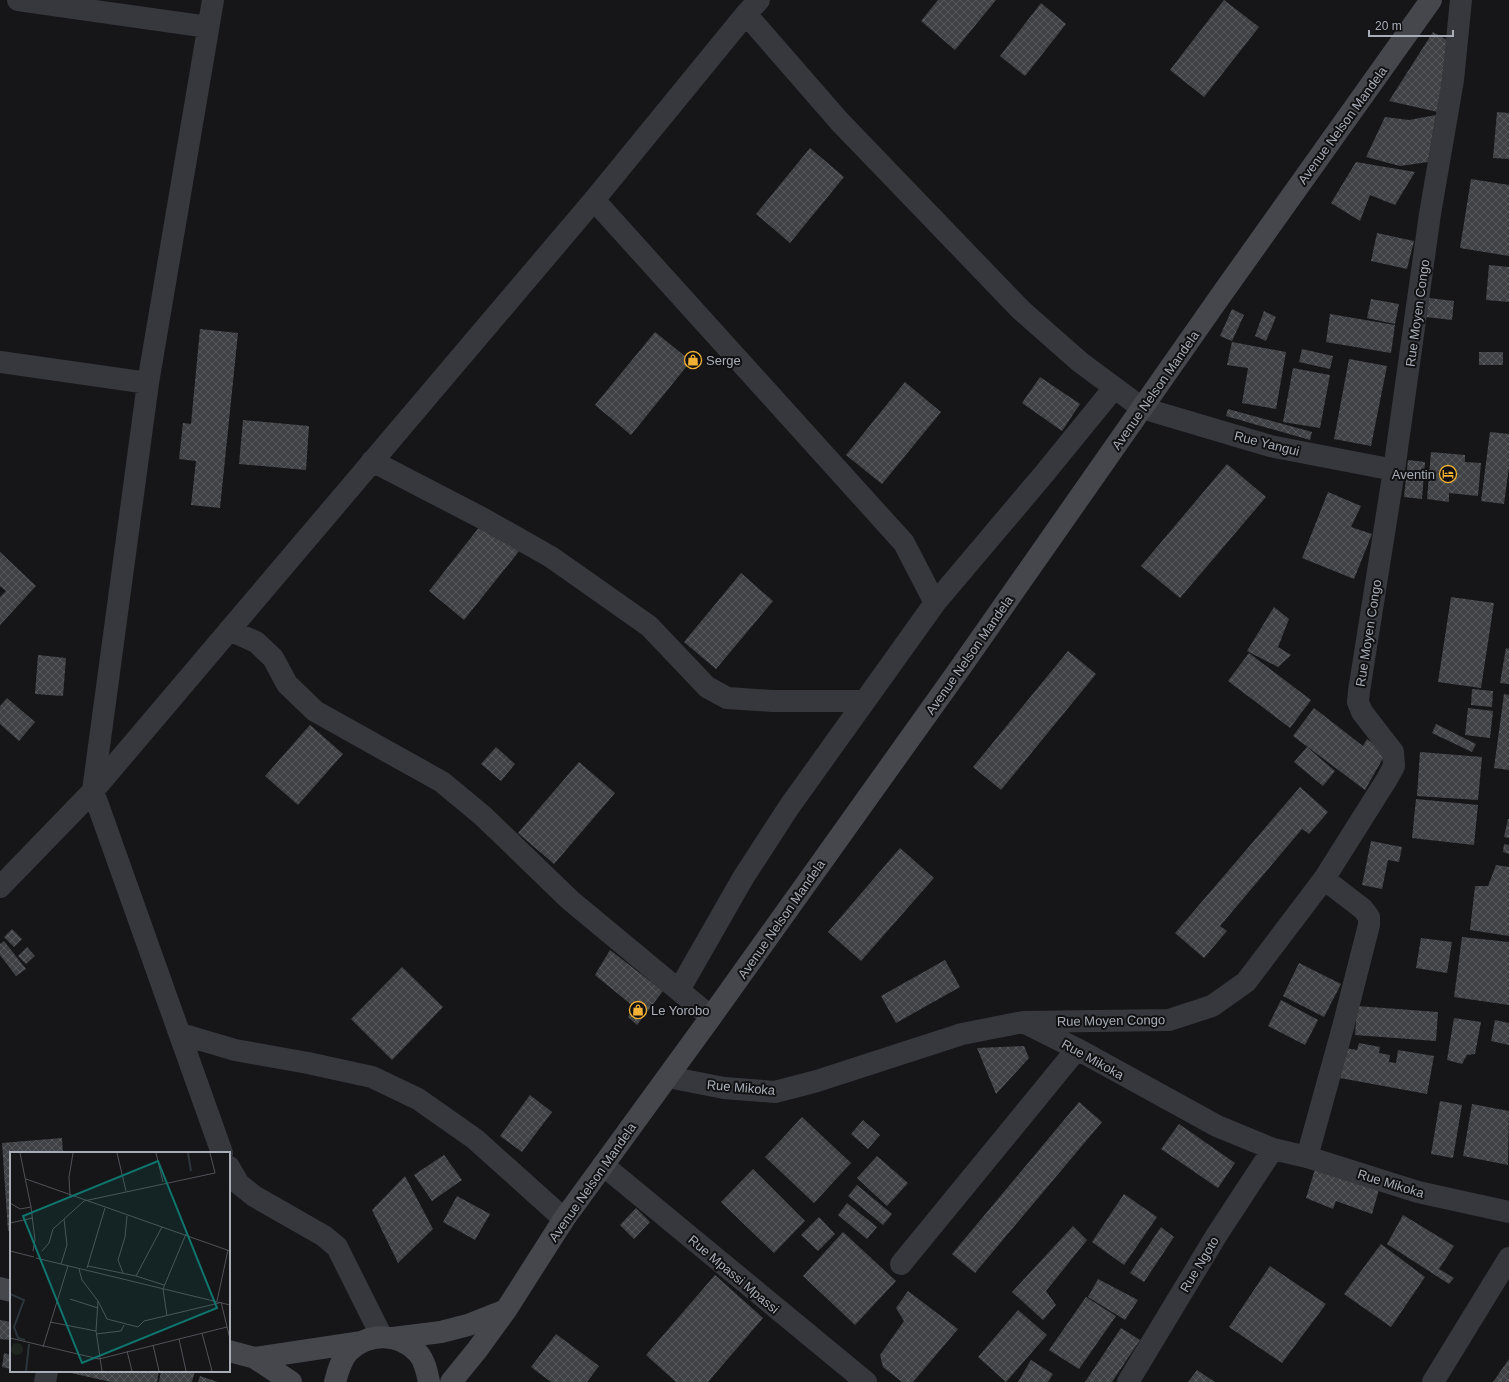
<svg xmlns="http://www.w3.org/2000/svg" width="1509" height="1382" font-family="Helvetica,sans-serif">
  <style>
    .building { fill: url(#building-cross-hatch) }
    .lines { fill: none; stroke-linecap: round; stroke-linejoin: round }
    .street { stroke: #37383d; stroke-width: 22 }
    .secondary { stroke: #45474d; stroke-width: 22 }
    .labels { text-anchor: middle; stroke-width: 4; stroke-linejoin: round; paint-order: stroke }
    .street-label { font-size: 13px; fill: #a8adb8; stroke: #111113 }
    .poi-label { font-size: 13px; fill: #a8adb8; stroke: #111113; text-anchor: start }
    .inset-river { fill: none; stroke: #2c353c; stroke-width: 2 }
    .inset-road { fill: none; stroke: #505258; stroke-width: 1 }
    .view { fill: #0f766e; fill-opacity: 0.15; stroke: #0f766e; stroke-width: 2 }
    .inset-edge { fill: none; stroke: #a8adb8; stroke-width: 2 }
  </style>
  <defs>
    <pattern id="building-cross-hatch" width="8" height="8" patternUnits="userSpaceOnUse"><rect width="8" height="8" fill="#404145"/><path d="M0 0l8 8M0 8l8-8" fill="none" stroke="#595a5e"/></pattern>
  </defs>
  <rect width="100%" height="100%" fill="#161618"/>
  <!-- building -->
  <path class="building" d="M938,0h58l-41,50 -34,-29z
    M1224,0l35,27 -55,70 -34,-27z
    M1041,3l25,21 -41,52 -25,-20z
    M1433,32l14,8 -9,72 -49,-11z
    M1497,112l12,1v46l-16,-1z
    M1436,115l-8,47 -28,4 -34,-9 19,-40 24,3z
    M810,148l34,29 -54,66 -34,-29z
    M1356,162l59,10 -20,33 -25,-10 -10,26 -29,-18z
    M1471,179l38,6v71l-49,-8z
    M1377,233l37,8 -7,28 -36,-8z
    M1489,265l20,2v35l-23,-2z
    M1429,298l25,3 -2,19 -26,-3z
    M1371,299l28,5 -4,20 -28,-6z
    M1232,309l12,6 -12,26 -12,-5z
    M1264,311l12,6 -10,24 -11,-5z
    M1330,314l65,11 -4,28 -65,-11z
    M200,329l38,4 -18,175 -29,-3 5,-44 -17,-2 4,-36 8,1z
    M655,332l36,29 -60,74 -36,-30z
    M1232,342l54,10 -10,57 -34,-6 6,-35 -21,-3z
    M1302,349l31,7 -3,13 -31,-7z
    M1479,352h24v13h-24z
    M1349,359l38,7 -16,80 -37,-7z
    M1293,368l37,7 -10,53 -37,-6z
    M1040,377l40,27 -18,27 -40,-28z
    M905,382l36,30 -59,72 -36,-29z
    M1228,409l84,23 -2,8 -84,-24z
    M243,420l66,6 -3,44 -67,-6z
    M1490,432l19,2v33l-5,37 -23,-3z
    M1431,452l34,3v7l16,1 -3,33 -29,-3v9l-22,-3z
    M1408,460l17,2 -3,37 -18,-2z
    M1227,464l39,33 -86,101 -39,-32z
    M1328,492l33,14 -10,21 21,7 -18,45 -52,-21z
    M484,521l36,29 -56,70 -35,-29z
    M0,552l36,34 -36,39v-28l6,-6 -6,-5z
    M741,573l32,28 -57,68 -32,-27z
    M1451,597l43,6 -13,85 -43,-6z
    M1274,607l15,12 -11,28 13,8 -13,12 -31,-16z
    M1506,648l3,1v35l-9,-1z
    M1068,651l28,23 -95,116 -28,-23z
    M1249,653l62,47 -21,28 -62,-47z
    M38,655l28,3 -3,38 -28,-2z
    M1472,689l21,2 -1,16 -21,-2z
    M1504,694l5,1v75l-15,-2z
    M7,698l28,24 -16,19 -19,-17v-18z
    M1314,708l49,38 4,-7 19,14 -21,37 -72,-54z
    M1468,708l25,3 -3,27 -25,-3z
    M1436,724l40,20 -4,8 -40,-19z
    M310,725l33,29 -45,51 -33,-29z
    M496,747l19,17 -14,17 -20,-17z
    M1307,747l28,24 -12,15 -29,-24z
    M1420,752l62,5 -4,43 -61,-4z
    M579,762l36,31 -61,71 -36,-31z
    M1300,787l28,25 -19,22 -7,-5 -82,97 7,5 -23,27 -29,-25z
    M1416,799l62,6 -4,40 -62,-7z
    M1508,819h1v19l-5,-1z
    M1371,841l31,6 -3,15 -11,-2 -6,29 -20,-4z
    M1504,844l5,1v9l-6,-2z
    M900,848l34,30 -73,83 -33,-29z
    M1496,865l13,2v69l-39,-6 5,-44h13z
    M12,929l10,10 -8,8 -10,-10z
    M1462,937l47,5v63l-55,-8z
    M1421,938l31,4 -5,31 -31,-5z
    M4,941l22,28 -10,7 -16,-21v-11z
    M27,947l8,9 -9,8 -8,-8z
    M610,950l53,41 -26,34 -9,-8 6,-10 -39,-32z
    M945,960l15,27 -64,36 -15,-27z
    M1299,963l42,21 -17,33 -41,-21z
    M402,967l41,40 -51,53 -41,-41z
    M1281,1000l37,20 -13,25 -37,-19z
    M1357,1006l81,6 -2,29 -81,-6z
    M1454,1018l27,4 -6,32 -8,1 -5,9 -15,-4z
    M1495,1020l14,3v22l-18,-4z
    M1359,1043l21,4 -1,6 11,2 -1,7 7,1 2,-13 36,6 -7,38 -87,-16 5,-30 12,2z
    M1024,1046l5,12 -33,36 -19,-46z
    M530,1095l22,17 -30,40 -22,-16z
    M1440,1101l22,4 -9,53 -22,-4z
    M1079,1102l23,20 -127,151 -23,-19z
    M1472,1104l37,7 -1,54 -45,-9z
    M802,1117l49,46 -37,40 -49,-46z
    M863,1120l17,15 -12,14 -17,-15z
    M1179,1124l56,39 -17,25 -57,-39z
    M62,1138l1,15h-52v78h-3l-6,-88z
    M444,1155l18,25 -30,21 -18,-26z
    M877,1156l31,27 -21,23 -30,-28z
    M1316,1166l64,20 -8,28 -36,-13 -3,8 -27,-11z
    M753,1169l52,52 -31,32 -53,-51z
    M405,1176l28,53 -35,34 -26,-53z
    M857,1185l35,29 -9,11 -35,-29z
    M1124,1194l33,23 -33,48 -32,-23z
    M457,1196l33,18 -15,26 -32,-18z
    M847,1203l30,24 -10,12 -29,-24z
    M636,1208l14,14 -16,17 -14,-14z
    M1403,1215l51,31 -15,23 15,9 -5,6 -62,-40z
    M819,1217l16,17 -17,17 -17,-16z
    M1073,1226l14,14 -41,51 10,14 -13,15 -31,-28z
    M1161,1227l13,10 -30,45 -14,-9z
    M843,1232l53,49 -41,44 -52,-49z
    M1381,1244l44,33 -34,50 -47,-33z
    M1270,1266l56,38 -44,59 -53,-36z
    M715,1275l48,43 -55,64h-32l-30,-27z
    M1098,1279l40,21 -13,20 -37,-23z
    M908,1291l50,38 -45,53h-11l-19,-15 -3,-12 24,-34 -8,-13z
    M1086,1297l30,19 -37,53 -30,-19z
    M1018,1310l29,25 -41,47 -28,-25z
    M0,1320l11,2v18l-11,-1z
    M1121,1328l19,12 -28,42h-27z
    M556,1334l43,32 -12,16h-36l-20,-15z
    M4,1353l7,2v14l-9,-2z
    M1509,1359v23h-16z
    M1031,1360l22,14 -5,8h-30z
    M1197,1370l18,12h-27z
    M62,1371h97l-2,11h-46z
    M161,1371h34l-3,11h-33z
    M200,1376l18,6h-20z"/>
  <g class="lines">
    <!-- street -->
    <path class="street" d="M18,0l190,27
      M213,0l-65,383 -55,408 129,362
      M746,14l94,108 181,188 59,52 62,46 128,38 124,24
      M594,200l310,343 31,60
      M0,362l148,21
      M372,461l110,57 69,39 98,69 58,61 20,11 45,3h93
      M229,630l27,12 17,16 14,26 28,27 127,71 41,34 87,84 141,117
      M0,887l93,-96 501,-591 152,-186 13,-14
      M679,990l64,-112 46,-71 146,-204 109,-129 70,-86
      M1023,1022l146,-2 43,-14 34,-24 78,-103 63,-100 7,-13 -1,-14 -31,-40 -4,-10 1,-11 35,-221 36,-256 23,-134 8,-80
      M181,1034l54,16 73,13 64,14 46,22 57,40 89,80
      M668,1077l56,11 51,4 42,-11 145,-47 61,-12 54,27 140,77 56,23 34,8 111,35 91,20
      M1307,1157l36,-130 26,-102v-8l-6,-8 -39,-30
      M603,1165l263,217
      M229,1167l10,17 15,12 70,40 13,11 45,90
      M901,1264l176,-215
      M45,1382l2,-11
      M1128,1382l88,-146 57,-87
      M1433,1382l76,-124"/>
    <!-- secondary -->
    <path class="secondary" d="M0,1288l11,3
      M393,1338l48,-6 27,-7 38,-15
      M229,1351l26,7 36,24
      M255,1358l107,-16
      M335,1382c3,-11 6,-23 14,-31 20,-19 51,-18 69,2 7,8 9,19 11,29
      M451,1382l26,-32 29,-40 58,-91 147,-202 247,-346 261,-373 212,-298"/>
  </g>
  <!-- icons -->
  <defs>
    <g id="shop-ring" transform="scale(0.9)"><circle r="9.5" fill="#111113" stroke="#f2b134" stroke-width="1.5"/><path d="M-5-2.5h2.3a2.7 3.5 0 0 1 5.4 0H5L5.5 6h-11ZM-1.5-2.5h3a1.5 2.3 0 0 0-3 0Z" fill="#f2b134"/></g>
    <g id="hotel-ring" transform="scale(0.9)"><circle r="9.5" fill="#111113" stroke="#f2b134" stroke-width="1.5"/><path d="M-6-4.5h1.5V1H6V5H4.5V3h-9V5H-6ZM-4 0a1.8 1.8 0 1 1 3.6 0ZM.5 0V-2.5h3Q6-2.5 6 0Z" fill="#f2b134"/></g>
  </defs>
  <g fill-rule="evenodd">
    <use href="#shop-ring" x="693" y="360"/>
    <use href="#hotel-ring" x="1448" y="474"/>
    <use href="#shop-ring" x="638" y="1010"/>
  </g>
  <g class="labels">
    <!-- street labels -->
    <g class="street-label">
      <text transform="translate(1342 125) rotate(-54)" y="5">Avenue Nelson Mandela</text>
      <text transform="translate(1417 313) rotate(-82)" y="5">Rue Moyen Congo</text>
      <text transform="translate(1155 390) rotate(-55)" y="5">Avenue Nelson Mandela</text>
      <text transform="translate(1267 443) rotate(14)" y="5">Rue Yangui</text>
      <text transform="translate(1368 633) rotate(-81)" y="5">Rue Moyen Congo</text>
      <text transform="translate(969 655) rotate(-55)" y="5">Avenue Nelson Mandela</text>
      <text transform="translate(781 919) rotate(-55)" y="5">Avenue Nelson Mandela</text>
      <text transform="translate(1111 1020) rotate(-1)" y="5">Rue Moyen Congo</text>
      <text transform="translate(1093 1059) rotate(29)" y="5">Rue Mikoka</text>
      <text transform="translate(741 1087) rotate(5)" y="5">Rue Mikoka</text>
      <text transform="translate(592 1182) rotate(-55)" y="5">Avenue Nelson Mandela</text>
      <text transform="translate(1391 1183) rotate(17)" y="5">Rue Mikoka</text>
      <text transform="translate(1199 1264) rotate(-59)" y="5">Rue Ngoto</text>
      <text transform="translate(734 1274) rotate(40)" y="5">Rue Mpassi Mpassi</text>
    </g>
    <!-- poi labels -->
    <g class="poi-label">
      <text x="706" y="365">Serge</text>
      <text x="1435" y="479" text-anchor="end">Aventin</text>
      <text x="651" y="1015">Le Yorobo</text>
    </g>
  </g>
  <!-- overview -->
  <g transform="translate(10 1152)">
    <rect width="220" height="220" fill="#161618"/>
    <path d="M1 197a6 6 0 1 1 12 0a6 6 0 1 1-12 0Z" fill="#1e261f"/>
    <path class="inset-river" d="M178,1l3,18M0,142l14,6 -10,27 4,11 7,2M16,219l3,-27"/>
    <path class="inset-road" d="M10,1l11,54 4,33 -2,11M107,1l9,38M146,1l7,29M16,27l204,72M60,44l-1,-19 4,-24M0,51l10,6 11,-2M0,71l23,-5M0,99l24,6M32,99l7,-8 4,-14 31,-28 131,-28 -5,-20M26,106l194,47M51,112l6,-19 -3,-26M78,114l48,10 28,9M77,116l18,-60M69,117l3,11 16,21 -2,30 6,40M113,121l-5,-13 7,-23 2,-21M126,124l26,-49M60,147l28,9M88,149l9,18 31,8 6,-6 75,-18M207,149l11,-51M211,150l9,37M157,164l-4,-27 23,-55M40,170l46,9M192,181l10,38M86,182l25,-3 3,-6M0,186l89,21 128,-32M169,187l7,32M143,193l6,26M33,195l25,-81M117,199l5,20"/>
    <path class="view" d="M148,9l59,147 -135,55 -59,-147z"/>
    <rect width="220" height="220" class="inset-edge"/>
  </g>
  <!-- scale -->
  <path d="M1369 30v6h84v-6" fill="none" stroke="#a8adb8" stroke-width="2"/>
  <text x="1375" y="30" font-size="12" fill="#a8adb8" stroke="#111113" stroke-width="3" paint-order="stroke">20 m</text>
</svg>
